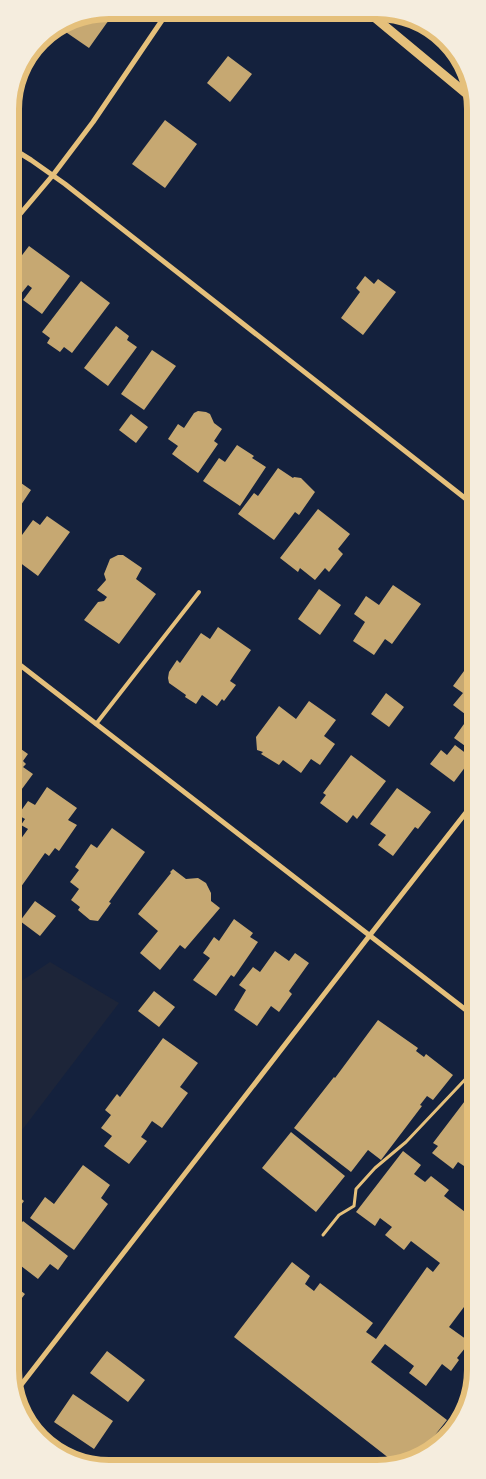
<svg xmlns="http://www.w3.org/2000/svg" width="486" height="1479" font-family="'Public Sans',sans-serif">
  <style>
    .green { fill: #1d2539 }
    .building { fill: #c6a872 }
    .lines { fill: none; stroke-linecap: round; stroke-linejoin: round }
    .path { stroke: #e5c07b; stroke-width: 3 }
    .service { stroke: #e5c07b; stroke-width: 4 }
    .minor { stroke: #e5c07b; stroke-width: 5 }
    .tertiary { stroke: #e5c07b; stroke-width: 9 }
    .rim { fill: none; stroke: #e5c07b; stroke-width: 6 }
  </style>
  <rect width="100%" height="100%" fill="#14213d"/>
  <!-- green -->
  <path class="green" d="M50,962l69,41 -100,131 -7,-5 -1,-141z"/>
  <!-- building -->
  <path class="building" d="M108,10h8l-27,38 -32,-22 14,-9z
    M228,56l24,18 -22,28 -23,-19z
    M165,120l32,24 -32,44 -33,-24z
    M29,246l41,30 -28,38 -19,-14 9,-12 -4,-3 -8,10 -10,-6v-18z
    M365,276l9,8 4,-5 18,13 -33,43 -22,-17 19,-26 -4,-4z
    M81,281l29,22 -38,50 -8,-6 -4,5 -13,-9 3,-5 -8,-6z
    M116,326l13,10 -2,4 10,7 -29,39 -24,-18z
    M152,350l24,16 -32,44 -23,-16z
    M198,411l8,1 4,2 4,9 8,6 -8,12 4,3 -20,29 -26,-19 6,-8 -10,-7 10,-15 6,4 10,-15z
    M131,414l17,13 -12,16 -17,-13z
    M237,445l17,11 -2,2 14,9 -26,39 -37,-25 16,-23 6,4z
    M278,468l15,10 1,-1 7,1 14,14 -16,23 -4,-3 -21,28 -36,-26 16,-21 4,3z
    M11,476l20,14 -20,30z
    M318,509l32,25 -12,15 5,5 -14,18 -4,-4 -10,12 -15,-12 -2,4 -18,-14z
    M47,516l23,16 -32,44 -27,-20v-6l22,-30 7,5z
    M118,555h5l19,13 -6,11 20,15 -37,50 -35,-24 14,-18 6,-1 3,-4 -10,-7 9,-10 -2,-6 6,-15z
    M393,585l28,19 -29,40 -7,-5 -11,16 -21,-14 12,-19 -11,-8 12,-18 13,9z
    M319,589l22,16 -21,30 -22,-16z
    M218,627l33,23 -21,31 6,4 -12,16 -2,-2 -5,7 -15,-11 -6,9 -11,-7 1,-2 -17,-12 -1,-5 1,-6 8,-12 3,3 21,-30 9,6z
    M475,656v97l-21,-15 15,-21 -16,-12 10,-12 -10,-7z
    M386,693l18,14 -15,20 -18,-13z
    M309,701l27,19 -12,16 11,8 -15,21 -9,-6 -10,14 -18,-13 -4,5 -18,-11 2,-2 -6,-2 -1,-13 23,-31 17,13z
    M11,742l17,12 -5,7 3,3 -3,3 10,7 -17,23 -5,-3z
    M455,745l17,13 -18,24 -24,-18 11,-14 6,5z
    M351,755l35,26 -29,38 -4,-4 -6,8 -27,-20 6,-8 -3,-2z
    M47,787l30,21 -9,12 9,5 -18,26 -4,-3 -6,8 -4,-3 -27,38 -7,-5v-42l4,3 13,-18 -7,-4 4,-6 -7,-4 10,-14 7,4z
    M397,788l34,24 -13,17 -3,-2 -22,29 -15,-11 8,-10 -16,-11z
    M112,828l33,24 -36,50 2,1 -13,18 -8,-1 -12,-10 2,-3 -9,-7 8,-11 -9,-7 9,-12 -4,-3 16,-23 6,4z
    M173,869l13,10 12,-1 8,5 5,10v8l9,7 -35,41 -5,-4 -20,25 -20,-17 18,-22 -20,-17 33,-41 -1,-1z
    M475,877v36l-6,-4 2,-3 -5,-7 -1,-8z
    M35,901l21,15 -16,20 -20,-15z
    M234,919l19,14 -3,4 8,5 -24,35 -3,-2 -15,21 -23,-16 17,-22 -7,-5 11,-16 5,4z
    M275,951l14,10 6,-8 14,10 -20,28 3,3 -13,18 -8,-6 -14,20 -23,-16 12,-20 -7,-5 14,-18 7,5z
    M154,991l21,16 -16,20 -21,-16z
    M378,1020l40,28 -2,3 8,6 2,-3 27,21 -20,25 -6,-4 -7,9 2,1 -41,54 -13,-10 -17,22 -57,-44 40,-51 1,1z
    M163,1038l35,25 -18,24 8,6 -26,35 -10,-7 -11,16 6,4 -18,23 -25,-18 8,-10 -11,-8 10,-13 -6,-5 12,-16 3,3z
    M474,1089l1,1 1,77 -9,-6 -3,5 -6,-4 -5,7 -21,-16 6,-7 -5,-3z
    M291,1132l54,44 -29,36 -54,-44z
    M403,1151l18,14 -7,9 11,8 6,-6 18,14 -5,6 29,22 3,-5v78l-27,36 21,15 -13,16 2,2 -8,11 -9,-7 -16,22 -17,-13 5,-7 -29,-22 -14,18 76,58 -16,20 5,4 -37,22 -165,-129 58,-75 18,14 -5,8 9,7 6,-8 53,40 -7,9 10,7 51,-72 6,5 7,-9 -29,-22 -7,9 -19,-15 7,-8 -12,-9 -5,8 -19,-14z
    M83,1165l27,20 -9,13 7,6 -34,46 -44,-32 15,-21 9,7z
    M476,1177v18l-9,-7z
    M12,1191l12,10 -9,12 -3,-3z
    M23,1221l45,35 -10,14 -8,-6 -12,15 -26,-20v-23z
    M12,1284l13,10 -10,13 -3,-3z
    M107,1351l38,29 -17,22 -38,-29z
    M73,1394l40,27 -19,28 -40,-27z"/>
  <g class="lines">
    <!-- path -->
    <path class="path" d="M323,1235l16,-20 15,-9 2,-17 19,-21 31,-26 69,-73"/>
    <!-- service -->
    <path class="service" d="M96,724l103,-132"/>
    <!-- minor -->
    <path class="minor" d="M10,147l21,13 34,24 410,322
      M10,226l43,-51 40,-53 76,-112
      M11,658l464,359
      M14,1394l356,-459 105,-134"/>
    <!-- tertiary -->
    <path class="tertiary" d="M368,12l106,88"/>
  </g>
  <!-- crop -->
  <path d="M0 0H486V1479H0ZM109 19H377A90 90 0 0 1 467 109V1370A90 90 0 0 1 377 1460H109A90 90 0 0 1 19 1370V109A90 90 0 0 1 109 19Z" fill="#f5edde" fill-rule="evenodd"/>
  <path class="rim" d="M109 19H377A90 90 0 0 1 467 109V1370A90 90 0 0 1 377 1460H109A90 90 0 0 1 19 1370V109A90 90 0 0 1 109 19Z"/>
</svg>
